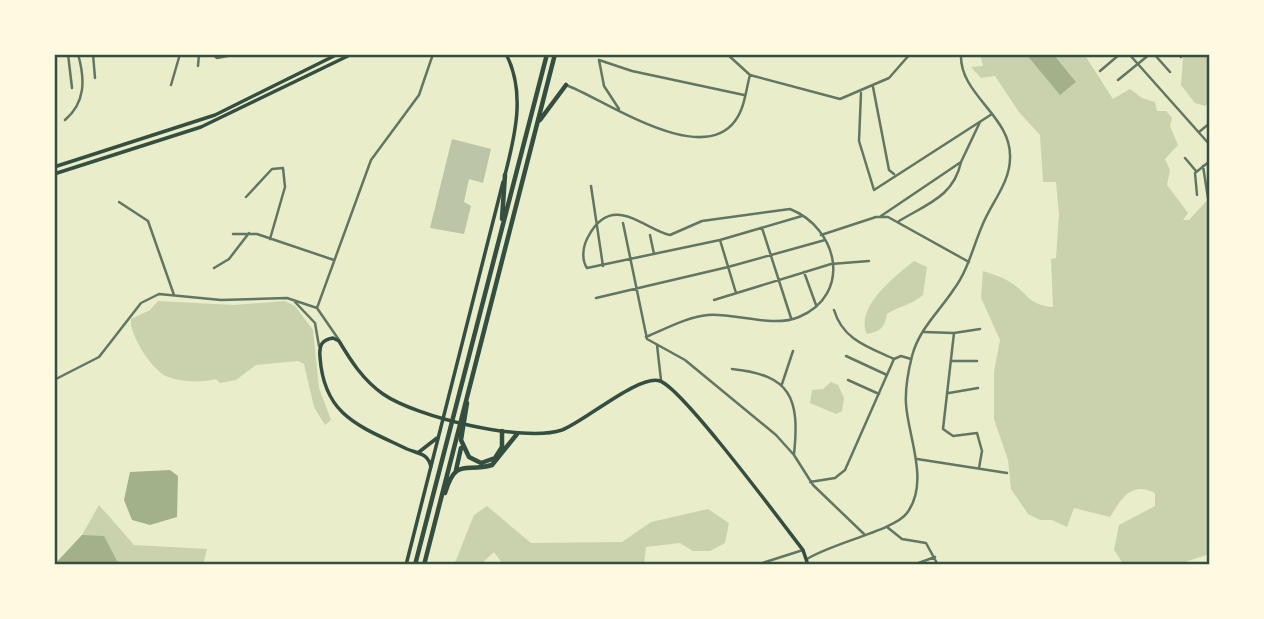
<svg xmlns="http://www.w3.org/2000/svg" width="1264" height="619" font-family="'Sofia Sans Condensed',sans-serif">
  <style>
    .green { fill: #cad2ad }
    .water { fill: #a3b18a }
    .building { fill: #bcc5a7 }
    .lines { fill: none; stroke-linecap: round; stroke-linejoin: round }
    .minor { stroke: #617663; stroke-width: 2.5 }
    .tertiary { stroke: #617663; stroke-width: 2.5 }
    .secondary { stroke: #344e41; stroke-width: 3.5 }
    .motorway { stroke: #344e41; stroke-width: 4.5 }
    .neatline { fill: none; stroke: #344e41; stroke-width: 2.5 }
  </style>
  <rect width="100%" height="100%" fill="#e9edc9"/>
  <!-- green -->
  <path class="green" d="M980,54h104l29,45 17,-10 12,9 13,4 2,9h9l6,7 -2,8 8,19 -13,14 5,11 -3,15 21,28 -5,7h6l21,-23v357l-35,11h-51l-10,-15 5,-25 36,-19v-13c-24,-12 -33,5 -45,24l-36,-9 -7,19 -15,-7h-12l-12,-6 -17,-25 -3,-29 -14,-41v-47l6,-32 -19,-42 2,-27c9,3 19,6 27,11 18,11 18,23 43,25l-2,-48 5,-1 3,-44 -3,-32h-13l-3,-47 -21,-23 -24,-36 -14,2 -10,-11 12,-1z
    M1186,54h24v47l-5,5 -10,-3 -14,-18 2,-27z
    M914,261l13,6 -4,28c-11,10 -24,11 -36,19 -2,13 -7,18 -20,20 -13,-26 28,-58 47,-73z
    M158,301l76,4 51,-4 10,5 18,24 6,58 12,32 -6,5 -11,-18 -10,-43 -6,-3 -42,4 -20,15 -16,3 -4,-4c-13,4 -38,3 -50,-3 -15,-7 -37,-42 -35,-57l19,-9z
    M831,382l7,3 6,13 -2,13 -6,3 -26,-11 2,-13 11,-1z
    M99,505l35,40 73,4 -4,16h-149l28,-30z
    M487,506l44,37 91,-1 29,-20 57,-13 21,14 -4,20 -15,8h-17l-13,-8 -34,4 -2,18 -142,-2 -8,-11 -14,13h-26l20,-50z"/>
  <!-- water -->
  <path class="water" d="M1026,54h27l23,28 -16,13z
    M170,470l8,6 -1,41 -27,8 -18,-5 -8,-20 6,-28z
    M82,535l22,1 13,25 14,4h-77z"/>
  <!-- building -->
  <path class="building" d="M452,139l39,10 -8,34 -14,-4 -5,23 7,4 -7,28 -34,-6z"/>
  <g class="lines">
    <!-- minor -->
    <path class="minor" d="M68,54l4,34
      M93,54l2,24
      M212,54l5,4 21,-4
      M727,54l23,21
      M1154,54l16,18
      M1179,54l2,3
      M198,66l1,-12
      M1100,71l20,-17
      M1118,80l32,-26
      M171,85l9,-31
      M566,85c38,14 134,83 169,36 10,-13 11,-32 15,-46l90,24 49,-21 21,-24
      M873,87l16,83 5,4
      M861,93l-2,48 15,49 118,-76
      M619,109l-15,-23 -5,-26 33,11 112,24
      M65,120c21,-18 20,-41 13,-66
      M1199,132l11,-9
      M1185,158l11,13
      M1203,166l5,32
      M591,186l12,80
      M1197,195l-2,-22 15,-12
      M246,197l26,-28 11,-1 2,19 -15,52
      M119,202l29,19 26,74
      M881,216l80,-54 19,-40
      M899,221c28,-17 55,-25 62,-59
      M623,223l24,116 38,21 91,75 18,20 19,30 51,49
      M762,228l29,90
      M233,234h24l77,26
      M650,235l4,19
      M821,235l55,-18h12l81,45
      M720,240l16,53
      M214,268l15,-9 20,-26
      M804,272l12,33
      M596,298l132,-31 97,-27
      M714,300l117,-36 38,-3
      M295,302l20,21 4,23
      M317,308l54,-148 48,-65 14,-41
      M834,310c9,30 34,37 60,49
      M924,332l30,1 26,-4
      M954,333l-11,96 10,7 24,-3 5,18 -3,17
      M646,337c19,-8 41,-20 62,-22 27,-2 65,13 91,2 54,-23 39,-89 -9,-108l-88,12 -32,14c-25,-5 -58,-44 -82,2 -5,9 -7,22 -1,31l133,-28 82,-24
      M657,345l4,35
      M846,356l41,19
      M951,361h26
      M732,369c59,6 68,29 62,85
      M54,380l45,-23 42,-54 18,-9 62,6 66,-2 30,10 22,32
      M848,380l31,14
      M782,384l11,-33
      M949,393l29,-5
      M917,459l90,14
      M810,482l25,-4 10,-8 49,-111 7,-3 10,3
      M887,527l15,12 24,4 12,22
      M756,565l47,-15
      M913,565l22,-8
      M1207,565l3,-2"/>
    <!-- tertiary -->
    <path class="tertiary" d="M1129,54l81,91
      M807,559c25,-16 88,-29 100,-46 23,-31 1,-76 -1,-109 -1,-16 2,-32 6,-48 7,-27 27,-44 42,-67 14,-19 19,-42 28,-63 9,-23 28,-43 28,-68 2,-42 -51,-63 -49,-104"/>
    <!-- secondary -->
    <path class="secondary" d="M54,167l161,-52 123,-61
      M54,174l147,-47 151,-73
      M505,175c10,-39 21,-83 1,-121
      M419,452l18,-14
      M431,467c-3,-14 -12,-13 -24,-18 -48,-23 -83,-33 -87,-92 -1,-11 1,-17 13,-19l6,3c12,20 24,39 44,53 33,23 140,49 179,36 22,-8 77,-56 98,-49 23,8 122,142 143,169l5,15
      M406,565l97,-383"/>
    <!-- motorway -->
    <path class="motorway" d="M540,120l26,-35
      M502,219l3,-44
      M467,403l-6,37 8,17 12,6 14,-5 7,-11v-16
      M456,470l5,-22
      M445,493c11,-36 20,-20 47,-28l25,-31
      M415,565l132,-511
      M424,565l131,-511"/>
  </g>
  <!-- border -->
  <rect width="1264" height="619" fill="none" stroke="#fefae0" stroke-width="112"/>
  <rect x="56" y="56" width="1152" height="507" class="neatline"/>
</svg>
